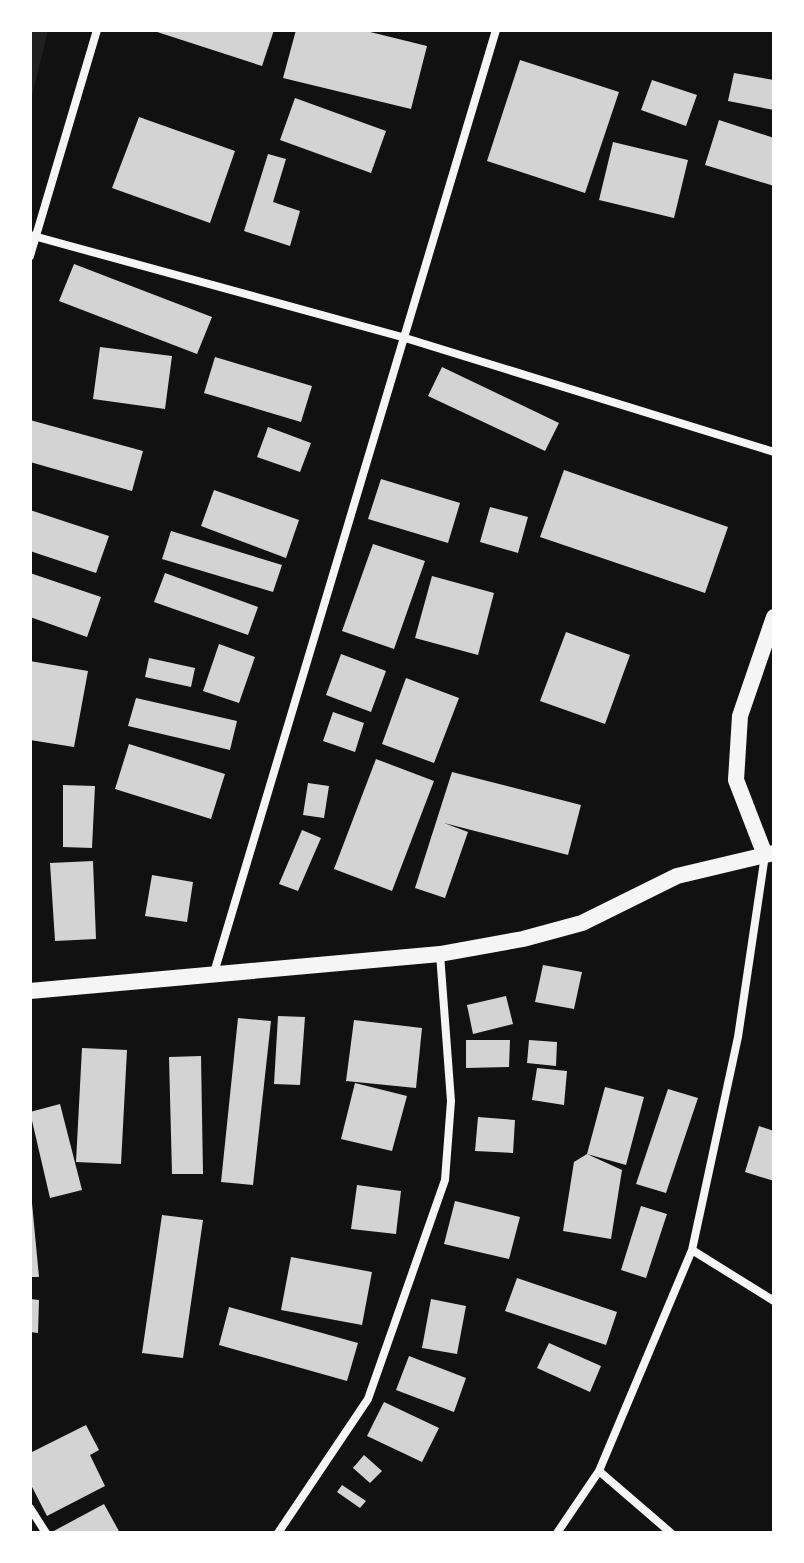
<svg xmlns="http://www.w3.org/2000/svg" width="804" height="1563" font-family="Overpass,sans-serif">
  <style>
    .green { fill: #202020 }
    .building { fill: #d3d3d3 }
    .lines { fill: none; stroke-linecap: round; stroke-linejoin: round }
    .minor { stroke: #f5f5f5; stroke-width: 8 }
    .secondary { stroke: #f5f5f5; stroke-width: 16 }
  </style>
  <rect width="100%" height="100%" fill="#111"/>
  <!-- green -->
  <path class="green" d="M30,30h18l-18,74z"/>
  <!-- building -->
  <path class="building" d="M151,30h123l-12,36z
    M296,30h66l65,16 -16,63 -128,-31z
    M520,60l99,32 -34,101 -98,-32z
    M734,73l40,7v30l-46,-9z
    M652,80l45,15 -11,31 -45,-16z
    M295,98l91,33 -15,42 -91,-33z
    M139,117l96,34 -25,72 -98,-35z
    M719,120l55,18v48l-69,-21z
    M613,142l75,18 -14,58 -75,-18z
    M268,154l18,5 -13,43 27,9 -10,35 -46,-15z
    M74,264l138,53 -15,37 -138,-53z
    M100,347l72,9 -7,53 -72,-10z
    M215,357l97,29 -11,36 -97,-29z
    M442,367l117,56 -14,28 -117,-55z
    M30,420l113,31 -11,40 -102,-29z
    M268,427l43,16 -11,29 -43,-15z
    M564,470l164,57 -23,66 -165,-56z
    M381,479l79,24 -12,40 -80,-24z
    M214,490l85,30 -13,38 -85,-32z
    M490,507l38,10 -10,36 -38,-11z
    M30,510l79,26 -13,37 -66,-22z
    M171,531l111,34 -9,27 -111,-33z
    M373,544l52,17 -31,88 -52,-18z
    M30,573l71,24 -14,40 -57,-20z
    M165,573l93,34 -10,28 -94,-33z
    M432,576l62,17 -16,62 -63,-17z
    M566,632l64,23 -25,69 -65,-23z
    M219,644l36,13 -16,46 -36,-12z
    M341,654l45,17 -15,41 -45,-17z
    M149,658l46,10 -4,19 -46,-10z
    M30,661l58,10 -14,76 -44,-7z
    M406,678l53,20 -25,65 -52,-19z
    M136,698l101,23 -7,29 -102,-24z
    M333,712l31,11 -9,29 -32,-11z
    M129,744l96,30 -14,45 -96,-30z
    M376,759l58,22 -42,110 -58,-22z
    M452,772l129,33 -13,50 -124,-32 24,9 -23,66 -30,-10z
    M308,783l21,3 -5,32 -21,-3z
    M63,785l32,1 -3,62 -29,-1z
    M302,830l19,8 -23,53 -19,-7z
    M93,861l3,78 -41,2 -5,-78z
    M152,875l41,7 -6,40 -42,-6z
    M543,965l39,7 -8,37 -39,-7z
    M506,996l7,28 -40,10 -6,-29z
    M278,1016l27,1 -5,68 -26,-1z
    M238,1018l33,3 -18,164 -32,-3z
    M354,1020l68,8 -6,60 -70,-7z
    M466,1040h44l-1,27 -43,1z
    M529,1040l28,2 -1,24 -29,-3z
    M82,1048l45,2 -6,114 -45,-2z
    M201,1056l2,118h-31l-3,-117z
    M537,1068l30,3 -3,34 -32,-5z
    M355,1083l52,13 -15,55 -51,-12z
    M605,1087l39,10 -18,68 -39,-11z
    M668,1089l30,9 -32,95 -30,-9z
    M60,1104l22,86 -32,8 -20,-86z
    M478,1117l37,3 -2,33 -38,-2z
    M759,1126l15,5v50l-29,-9z
    M587,1154l35,16 -11,69 -48,-8 11,-69z
    M30,1182l9,95h-9z
    M357,1185l44,6 -5,43 -45,-5z
    M455,1201l65,16 -11,42 -65,-15z
    M641,1206l26,8 -21,64 -25,-8z
    M162,1215l41,5 -20,138 -41,-5z
    M291,1257l81,15 -10,53 -81,-15z
    M517,1278l100,34 -11,33 -101,-34z
    M30,1299l9,1 -1,33 -8,-1z
    M431,1299l35,7 -9,48 -35,-6z
    M229,1307l129,36 -11,38 -128,-36z
    M549,1343l52,23 -11,26 -53,-24z
    M409,1356l57,22 -12,34 -58,-22z
    M384,1402l55,26 -17,34 -55,-26z
    M86,1425l13,25 -9,5 15,31 -58,30 -17,-33v-30z
    M364,1455l18,16 -12,12 -17,-15z
    M342,1485l24,16 -6,7 -23,-16z
    M104,1504l16,29h-70z"/>
  <g class="lines">
    <!-- minor -->
    <path class="minor" d="M30,235l372,102 372,115
      M30,256l67,-226
      M213,976l283,-946
      M692,1250l82,51
      M599,1471l72,62
      M30,1508l16,25
      M278,1533l90,-134 77,-219 6,-79 -11,-147
      M557,1533l42,-62 93,-221 46,-213 27,-182"/>
    <!-- secondary -->
    <path class="secondary" d="M765,855l-29,-75 4,-64 34,-99
      M30,991l410,-37 83,-15 59,-16 95,-47 97,-23"/>
  </g>
  <!-- border -->
  <rect width="804" height="1563" fill="none" stroke="#ffffff" stroke-width="64"/>
</svg>
